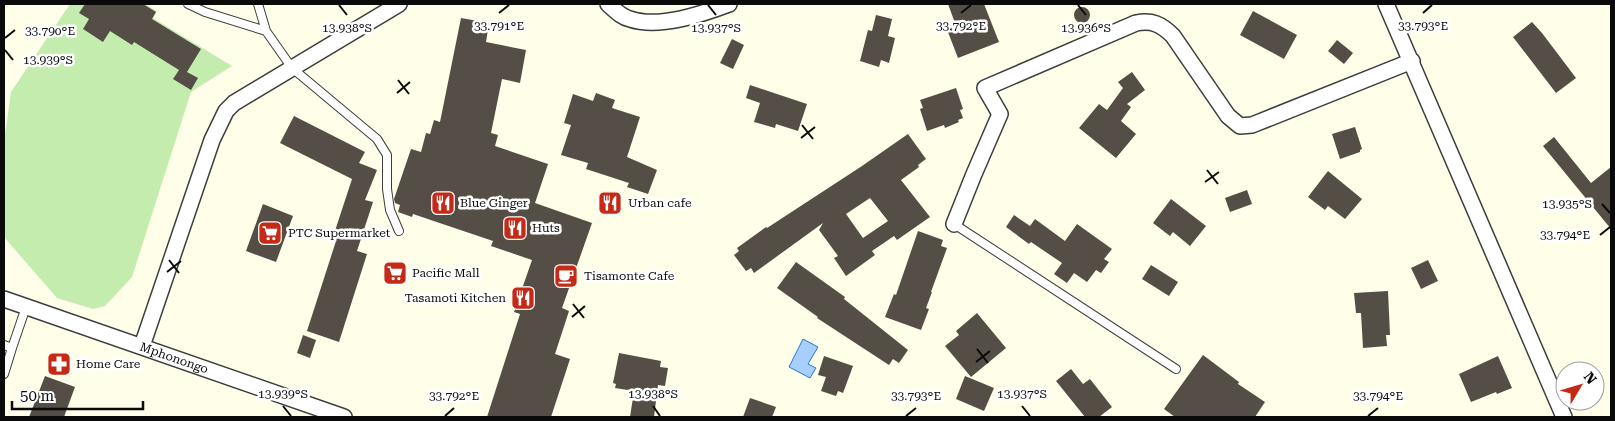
<svg xmlns="http://www.w3.org/2000/svg" width="1615" height="421" font-family="'Roboto Serif',serif">
  <style>
    .green { fill: #c5ecaf }
    .water { fill: #a7cffc; stroke: #2877d9 }
    .building { fill: #544e46; fill-rule: evenodd }
    .lines { fill: none; stroke-linecap: round; stroke-linejoin: round }
    .lane-casing { stroke: #3d3d3d; stroke-width: 10 }
    .street-casing { stroke: #3d3d3d; stroke-width: 18 }
    .lane { stroke: #fff; stroke-width: 8 }
    .street { stroke: #fff; stroke-width: 15 }
    .ticks { fill: none; stroke: #0a0a0a; stroke-width: 2 }
    .labels { text-anchor: middle; stroke-width: 5; stroke-linejoin: round; paint-order: stroke }
    .poi-label { font-size: 12px; fill: #0a0a0a; stroke: #fff; text-anchor: start }
    .street-label { font-size: 12px; fill: #0a0a0a; stroke: #fff }
    .ticks-label { font-size: 12px; text-anchor: middle; fill: #0a0a0a; stroke: #fff; stroke-width: 5; stroke-linejoin: round; paint-order: stroke }
  </style>
  <rect width="100%" height="100%" fill="#fffee8"/>
  <!-- green -->
  <path class="green" d="M70,4h75l12,7 -4,7 79,48 -41,26 -59,185 -27,29 -12,3 -36,-11 -53,-61v-95l7,-50z"/>
  <!-- water -->
  <path class="water" d="M803,339l15,8 -10,17 8,4 -6,10 -21,-11z"/>
  <!-- building -->
  <path class="building" d="M85,4h58l13,8 -4,7 49,30 -14,23 11,6 -7,12 -18,-11 6,-9 -45,-28 -2,3 -22,-14 -7,11 -20,-13 6,-10 -10,-6z
    M948,4h36l15,38 -41,16 -12,-31 9,-4z
    M1074 15a8 8 0 1 1 16 0a8 8 0 1 1-16 0Z
    M1253,11l44,24 -13,24 -44,-24z
    M876,15l16,4 -4,17 7,2 -6,25 -8,-3 -2,7 -19,-6 8,-31 4,1z
    M461,18l28,5 -3,19 40,8 -6,33 -18,-4 -11,54 7,2 -3,11 53,18 -13,39 57,20 -30,85 7,3 -14,43 15,5 -19,58h-64l33,-103 -6,-2 18,-52 -41,-14 2,-5 -80,-27 -1,3 -14,-5 2,-7 -5,-2 -1,-4 17,-50 10,3 5,-19 4,1 4,-14 6,2z
    M1532,22l10,11 34,45 -20,15 -43,-56z
    M732,39l12,6 -11,24 -13,-6z
    M1337,40l16,13 -9,11 -16,-13z
    M1132,72l13,18 -18,14 4,3 -10,14 15,13 -20,24 -37,-30 20,-24 8,6 16,-22 -5,-6z
    M750,85l57,19 -9,27 -22,-7 -1,4 -21,-6 6,-19 -14,-5z
    M956,88l7,21 -3,1 3,8 -5,2 1,2 -14,6 -1,-3 -17,6 -7,-22 3,-1 -3,-8z
    M596,93l19,7 -3,8 28,9 -13,40 30,13 -9,24 -21,-7 2,-4 -43,-14 2,-6 -27,-8 10,-30 -7,-2 9,-29 20,7z
    M294,116l71,36 -6,11 18,7 -12,30 8,2 -16,49 10,3 -28,88 -32,-11 29,-90 -4,-1 20,-61 -72,-36z
    M1355,127l7,22 -2,1v2l-20,7 -8,-25z
    M908,134l18,25 -8,6 1,2 -18,13 29,37 -33,23 -3,-4 -22,15 3,4 -29,21 -12,-18 4,-2 -19,-26 4,-7 -69,50 -3,-5 -5,3 -12,-16 5,-4 -2,-3 29,-21 1,1 95,-62zM870,198l18,23 -25,17 -17,-24z
    M1554,137l37,46 20,-16v62l-68,-83z
    M1328,171l34,28 -17,20 -17,-13 -3,4 -17,-13z
    M1247,190l5,14 -22,8 -5,-14z
    M1171,199l35,27 -16,20 -17,-14 -3,4 -17,-13z
    M263,204l30,12 -17,46 -30,-11z
    M1014,215l16,11 5,-7 30,22 12,-17 35,25 -8,10 5,3 -8,11 -5,-3 -9,12 -13,-9 -7,10 -13,-9 8,-11 -31,-21 -2,2 -23,-17z
    M918,231l25,9 -2,6 6,2 -16,44h1l-6,16 3,1 -8,21 -36,-13 9,-23 2,1z
    M1428,260l10,21 -17,8 -10,-21z
    M796,262l49,35 -1,2 64,51 -9,13 -6,-4 -4,6 -72,-47 1,-1 -41,-29z
    M1151,265l27,17 -9,14 -27,-17z
    M1388,291l2,44h-4l1,11 -24,2 -2,-35h-5l-2,-20z
    M977,313l29,35 -35,29 -26,-31 14,-11 -3,-4z
    M303,335l13,5 -6,18 -13,-5z
    M619,353l42,8 -1,6 8,1 -3,18 -7,-1 -4,32h-24l4,-26 -19,-3 1,-4 -3,-1z
    M1203,355l36,27 -1,2 27,18 -10,15h-80l-11,-8z
    M824,356l29,10 -10,27 -5,-2 -2,5 -15,-5 5,-14 -8,-2z
    M1498,356l14,32 -15,6 -1,-2 -25,10 -12,-28z
    M1071,369l12,15 7,-5 22,28 -13,10h-14l-29,-36z
    M45,376l30,11 -11,30h-35z
    M965,376l29,12 -10,23 -28,-12z
    M750,398l26,9 -4,10h-29z"/>
  <g class="lines">
    <!-- lane casing -->
    <g class="lane-casing">
      <path id="lane" d="M188,4l17,8 61,19 26,37 85,71 10,16v34l3,21 9,21
        M258,4l8,27
        M954,224l222,145
        M4,345l8,3 -8,26
        M12,348l14,-41"/>
    </g>
    <!-- street casing -->
    <g class="street-casing">
      <g id="street">
        <path d="M608,4c7,6 13,13 22,15 29,10 72,-5 99,-15"/>
        <path d="M1386,4l178,413"/>
        <path d="M954,224l20,-50 26,-60 -15,-26 151,-65c16,-3 25,1 37,13l55,80 12,10 12,-1 160,-64"/>
        <path id="s1" d="M4,299l340,118"/>
        <path d="M142,346l70,-206 14,-29 8,-8 165,-99"/>
      </g>
    </g>
    <!-- lane -->
    <use href="#lane" class="lane"/>
    <!-- street -->
    <use href="#street" class="street"/>
  </g>
  <!-- ticks -->
  <path class="ticks" d="M339,5l8,10M708,5l8,10M1078,5l8,10M499,13l10,-8M961,13l10,-8M1423,13l9,-8M5,38l10,-8M5,50l8,10M398,80l11,14M397,93l13,-11M802,125l11,14M801,138l14,-11M1207,170l11,14M1205,182l14,-10M1602,204l8,9M1600,235l10,-8M169,260l10,13M167,272l14,-11M573,304l11,14M572,317l13,-11M977,349l11,14M976,362l14,-11M283,406l8,10M653,406l7,10M1022,406l8,10M445,416l9,-8M906,416l10,-8M1368,416l10,-8"/>
  <!-- icons -->
  <defs>
    <g id="restaurant-square" transform="scale(1.25)"><rect x="-9" y="-9" width="18" height="18" rx="4" fill="#c52a17" stroke="#fff"/><path d="M-5-6h1v4h1v-4h1v4h1v-4h1v5L-1.5 .5V6h-2V.5L-5-1ZM5-6V6H3V1.5H1.5Q1.5-4 5-6Z" fill="#fff"/></g>
    <g id="supermarket-square" transform="scale(1.25)"><rect x="-9" y="-9" width="18" height="18" rx="4" fill="#c52a17" stroke="#fff"/><path d="M-6-5.5h2.5l.6 2H6L4.5 2H-2.5L-4.4-4H-6ZM-1.5 3.2a1.3 1.3 0 1 0 .1 0ZM3 3.2a1.3 1.3 0 1 0 .1 0Z" fill="#fff"/></g>
    <g id="cafe-square" transform="scale(1.25)"><rect x="-9" y="-9" width="18" height="18" rx="4" fill="#c52a17" stroke="#fff"/><path d="M-5.5-4.5H6V0H3Q3 3.5 0 3.5H-2.5Q-5.5 3.5-5.5 0ZM3-3.2v2h1.7v-2ZM-6 4.5H4V6H-6Z" fill="#fff"/></g>
    <g id="pharmacy-square" transform="scale(1.25)"><rect x="-9" y="-9" width="18" height="18" rx="4" fill="#c52a17" stroke="#fff"/><path d="M-2-6h4v4h4v4h-4v4h-4v-4h-4v-4h4Z" fill="#fff"/></g>
  </defs>
  <g fill-rule="evenodd">
    <use href="#restaurant-square" x="443" y="203"/>
    <use href="#restaurant-square" x="610" y="203"/>
    <use href="#restaurant-square" x="515" y="228"/>
    <use href="#supermarket-square" x="270" y="233"/>
    <use href="#supermarket-square" x="395" y="273"/>
    <use href="#cafe-square" x="566" y="276"/>
    <use href="#restaurant-square" x="523" y="298"/>
    <use href="#pharmacy-square" x="59" y="364"/>
  </g>
  <g class="labels">
    <!-- poi labels -->
    <g class="poi-label">
      <text x="460" y="207">Blue Ginger</text>
      <text x="628" y="207">Urban cafe</text>
      <text x="532" y="232">Huts</text>
      <text x="288" y="237">PTC Supermarket</text>
      <text x="412" y="277">Pacific Mall</text>
      <text x="584" y="280">Tisamonte Cafe</text>
      <text x="506" y="302" text-anchor="end">Tasamoti Kitchen</text>
      <text x="76" y="368">Home Care</text>
    </g>
    <!-- street labels -->
    <g class="street-label">
      <text dy="4" stroke="none"><textPath href="#s1" startOffset="180">Mphonongo</textPath></text>
    </g>
  </g>
  <g class="ticks-label">
    <text x="499" y="30">33.791°E</text>
    <text x="961" y="30">33.792°E</text>
    <text x="1423" y="30">33.793°E</text>
    <text x="347" y="32">13.938°S</text>
    <text x="1086" y="32">13.936°S</text>
    <text x="716" y="32">13.937°S</text>
    <text x="50" y="35">33.790°E</text>
    <text x="48" y="64">13.939°S</text>
    <text x="1567" y="208">13.935°S</text>
    <text x="1565" y="239">33.794°E</text>
    <text x="283" y="398">13.939°S</text>
    <text x="653" y="398">13.938°S</text>
    <text x="1022" y="398">13.937°S</text>
    <text x="454" y="400">33.792°E</text>
    <text x="916" y="400">33.793°E</text>
    <text x="1378" y="400">33.794°E</text>
  </g>
  <!-- border -->
  <rect width="1615" height="421" fill="none" stroke="#0a0a0a" stroke-width="10"/>
  <!-- north arrow -->
  <g transform="translate(1580 386) rotate(52)"><circle r="24" fill="#ffffff" stroke="#9d9d9d"/>
  <path d="M0-4L9 19L0 12L-9 19Z" fill="#c52a17"/>
  <text y="-8" font-size="14" font-weight="bold" text-anchor="middle" fill="#0a0a0a">N</text>
  </g>
  <!-- scale -->
  <path d="M12 401v8h131v-8" fill="none" stroke="#0a0a0a" stroke-width="2.5"/>
  <text x="20" y="401" font-size="15" fill="#0a0a0a" stroke="#ffffff" stroke-width="4" paint-order="stroke">50 m</text>
</svg>
